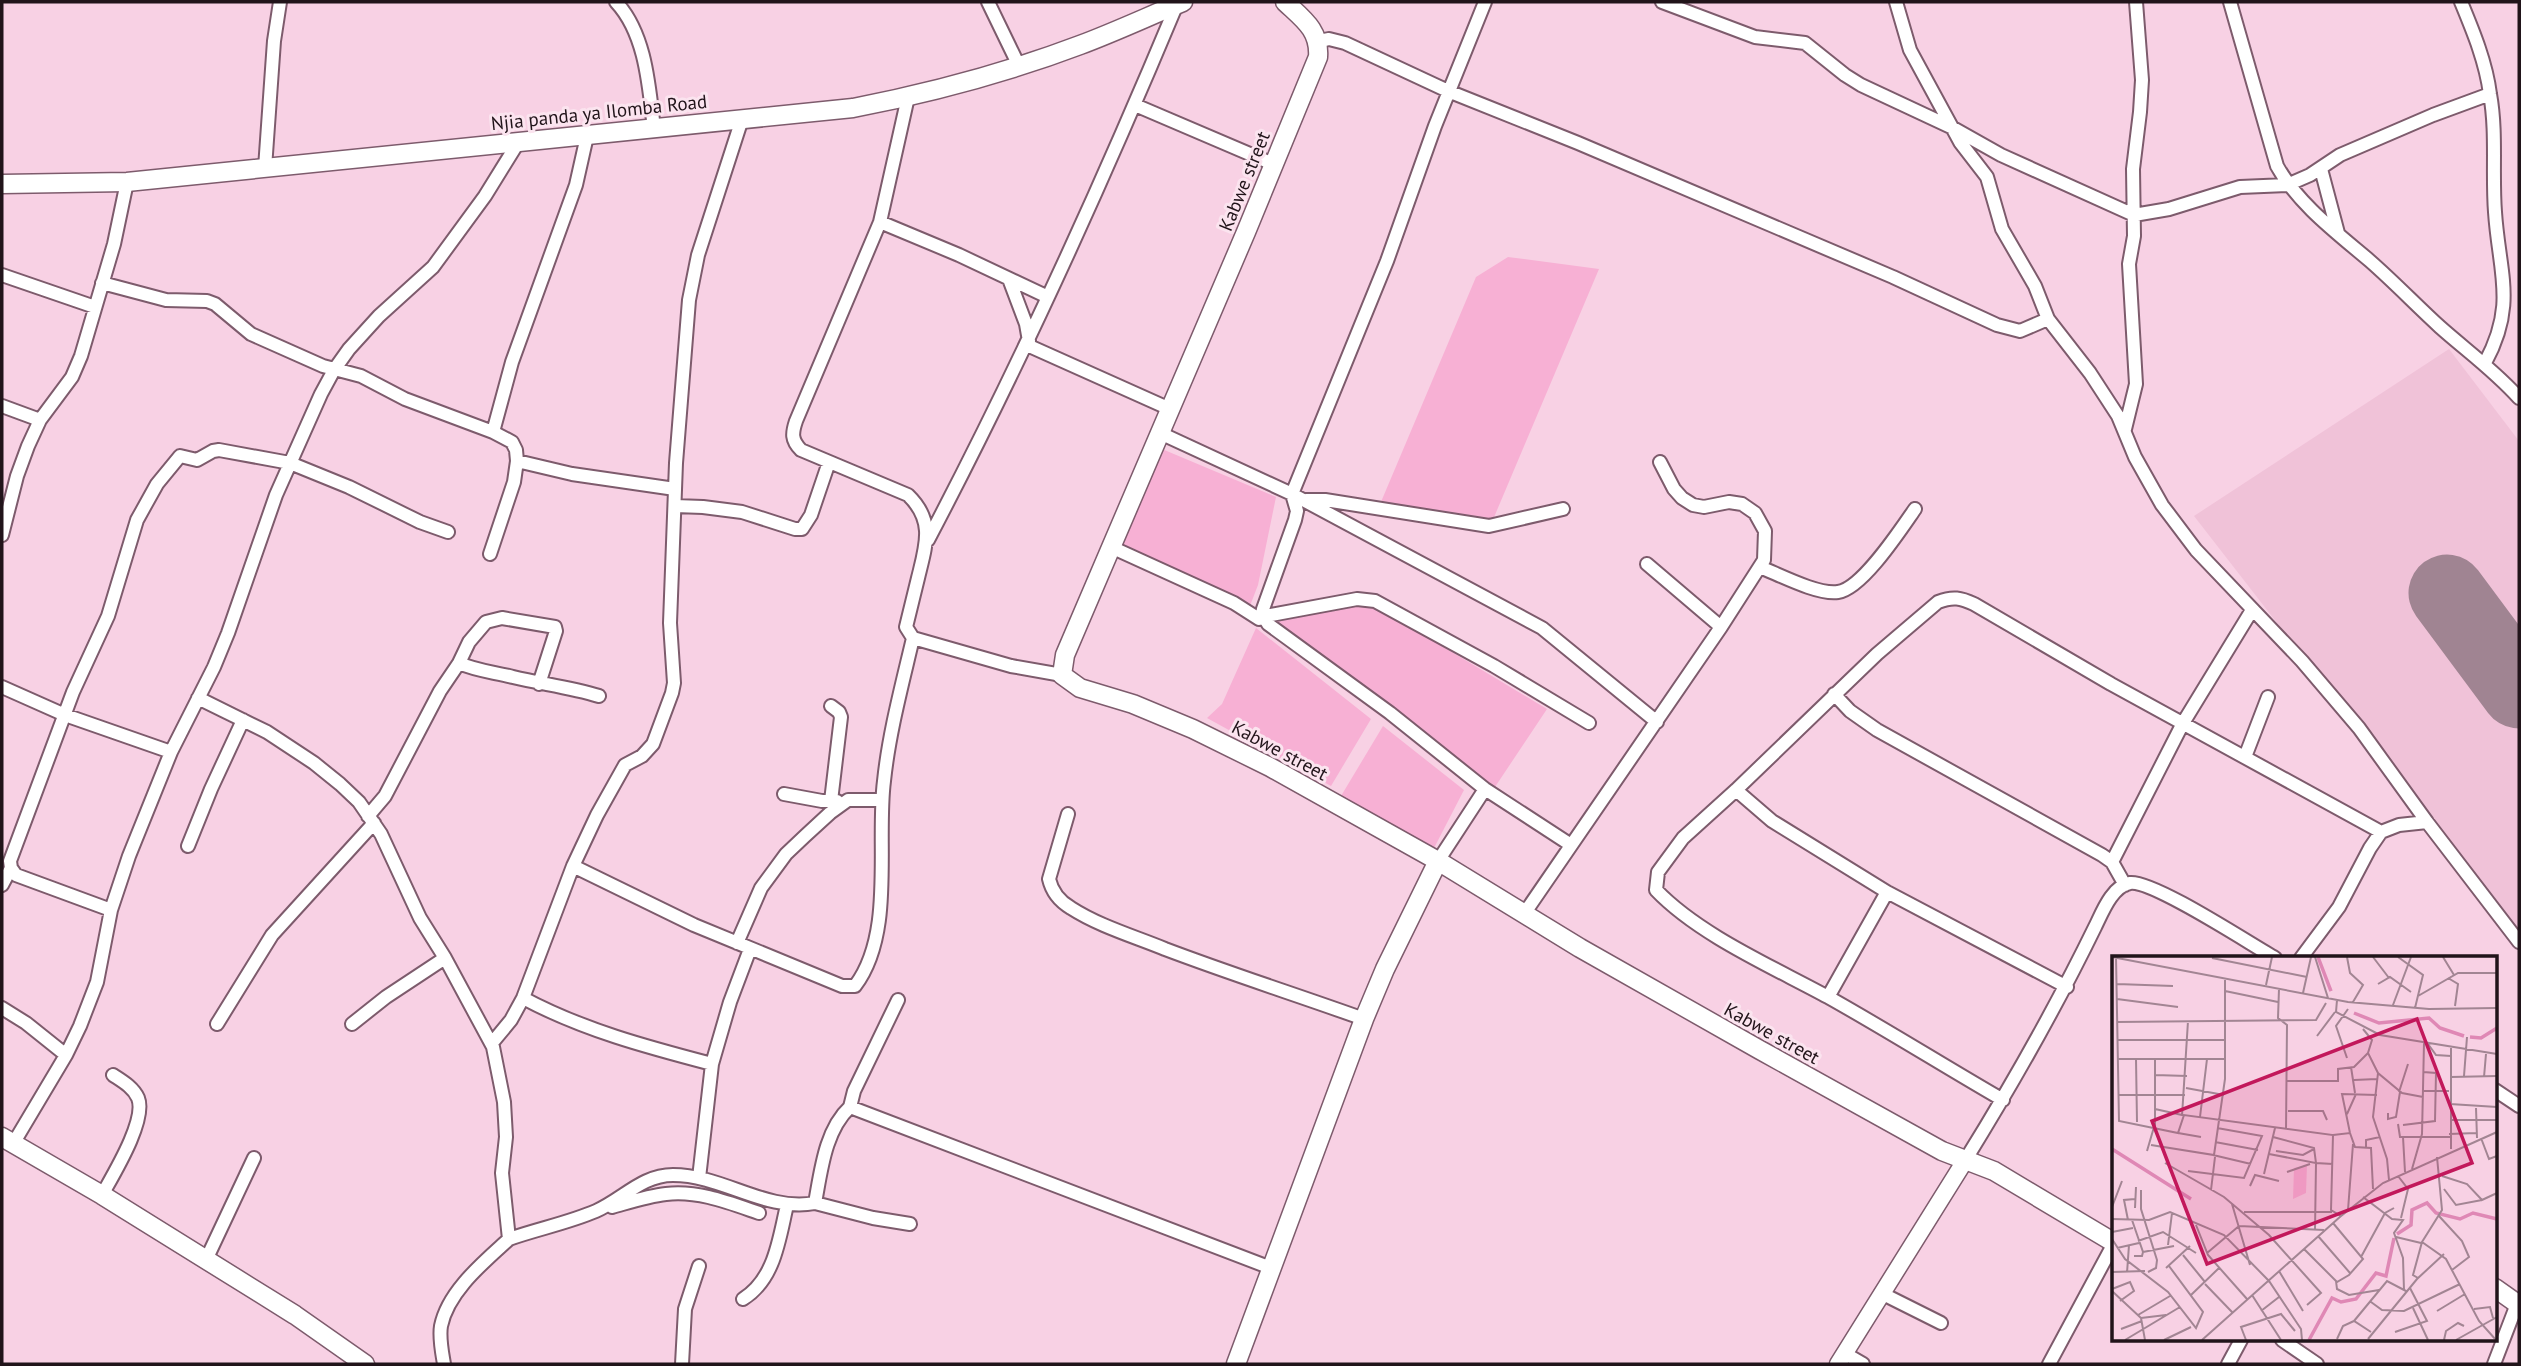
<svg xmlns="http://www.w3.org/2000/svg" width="2521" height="1366" font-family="'PT Sans',sans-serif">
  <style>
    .built { fill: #f0c2d8 }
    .green { fill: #f7b0d4 }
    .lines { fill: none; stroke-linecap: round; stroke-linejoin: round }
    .runway { stroke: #a08492; stroke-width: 77 }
    .minor-casing { stroke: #7d5b6c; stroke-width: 16 }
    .tertiary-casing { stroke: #7d5b6c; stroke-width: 19 }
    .secondary-casing { stroke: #7d5b6c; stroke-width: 21 }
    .minor { stroke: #fff; stroke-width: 12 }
    .tertiary { stroke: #fff; stroke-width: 16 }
    .secondary { stroke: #fff; stroke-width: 18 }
    .labels { text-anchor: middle; stroke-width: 6; stroke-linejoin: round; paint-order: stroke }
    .street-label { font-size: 19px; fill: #21141a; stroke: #fbe4ef }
    .inset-river { fill: none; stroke: #df88b5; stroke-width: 3.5 }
    .inset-road { fill: none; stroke: #a28593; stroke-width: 2 }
    .view { fill: #c2185b; fill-opacity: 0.15; stroke: #c2185b; stroke-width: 3.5 }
    .inset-edge { fill: none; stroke: #21141a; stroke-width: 3.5 }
  </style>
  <rect width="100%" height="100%" fill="#f8d1e4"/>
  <!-- built -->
  <path class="built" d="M2449,349l70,92v493l-325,-418z"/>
  <!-- green -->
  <path class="green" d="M1508,257l91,12 -107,253 -114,-13 98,-232z
    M1162,449l114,48 -18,88 -10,26 -131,-53z
    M1362,598l185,111 -54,81 -224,-173z
    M1256,628l115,91 -40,67 -124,-68 15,-14z
    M1383,726l81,64 -32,62 -91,-56z"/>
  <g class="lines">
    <!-- runway -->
    <path class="runway" d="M2447,593l72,97"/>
    <!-- minor casing -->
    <g class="minor-casing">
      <path id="minor" d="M616,2c30,32 33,85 38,127
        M988,2l31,64
        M1485,2l-50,124 -48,135 -95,233 250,134 115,94
        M1662,2l93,35 50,6 40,32 16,10 92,43 48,27 133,60 35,-6 71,-22 47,-2 23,-10 30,-20 93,-40 57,-21
        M1896,2l14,48 50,92 27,35 15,52 33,57 13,33 42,54 28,43 17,41 27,48 34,45 106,111 57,67 68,94 92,120
        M2230,2l47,164c21,38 60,67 93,95 24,21 46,44 70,66 27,24 55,44 79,71
        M2461,2c12,29 25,60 29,92 7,38 2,79 5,118 4,61 22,92 -10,151
        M1319,41l10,-2 16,4 103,48 130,52 315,134 104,48 23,6 28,-12
        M908,97l-28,125 -84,199c-4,12 -5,19 5,29l107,45c27,26 18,50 10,83 -4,16 -8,33 -12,49l7,11 98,28 51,9
        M1135,105l138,59
        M265,168l9,-127 6,-39
        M2321,169l17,64
        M880,222l79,33 89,42
        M2,275l93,32
        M1009,279l17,45 3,17
        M102,283l64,17 41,1 8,3 36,30 72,32 38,10 44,23 88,33 19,10 4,8 1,11 -3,21 -24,72
        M1027,345l143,64
        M2,406l38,14
        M2125,429l11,-45 -7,-120 5,-28 -1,-67 7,-57 2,-32 -6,-78
        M493,432l19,-70 64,-177 11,-49
        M1160,433l132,61 5,17 -2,9 -32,89 -1,5 6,10 122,89 95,76 86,56
        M517,461l55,13 103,15
        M1306,500h19l164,26 74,-17
        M675,506l28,1 39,5 53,17h7l9,-14 18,-53
        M2,535l15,-59 11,-30 12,-26 32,-43 9,-21 33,-112 13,-62
        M928,540c92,-175 173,-354 249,-536
        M1111,547l123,56 25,16
        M1647,564l74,63
        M1760,567c20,8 58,28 78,25 24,-3 63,-63 77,-83
        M1262,614l9,1 86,-16 18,2 119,65 95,57
        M459,663c18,8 35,9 54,14 29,7 57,10 86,19
        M2,687l63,28 106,37
        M1834,694l16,17 27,19 225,125 10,7 13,23
        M198,698l69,34 47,31 26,21 19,18 22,32 39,84 25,40 48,89 11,55 2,35 -4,36 7,66c-25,23 -61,52 -68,87 -2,12 1,26 3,38
        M831,706l8,6 2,5 -10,84
        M2245,757l23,-60
        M1736,790l36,31 115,71 180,95
        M784,794l38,7h15
        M1068,814l-19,65c3,13 10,22 22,29 28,18 62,28 94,41 66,25 132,46 199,70
        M368,816l17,-20 55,-105 19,-28 10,-21 17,-20 16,-4 53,9 1,4 -17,53
        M188,846l23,-57 32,-69
        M1438,861l47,-72
        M2112,862l71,-139 69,-113
        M573,866l121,59 148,61h13c40,-53 21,-143 29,-205 5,-48 18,-96 29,-143
        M2,885l9,-17
        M111,910l-95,-35 -5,-7 -1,-7 63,-169 35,-76 29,-96 20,-36 23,-28 17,4 16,-9 6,-1 71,13 59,24 71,35 28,10
        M1524,914l197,-287 43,-67 1,-29 -10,-18 -13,-9 -13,-2 -25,5 -11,-2 -11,-7 -8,-9 -14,-27
        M737,943l24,-55 25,-34 19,-18 25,-23 18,-13h34
        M2301,958l38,-51 31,-59 11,-16 18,-7 28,-3
        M1828,997l59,-105
        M523,998c60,32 124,49 189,66
        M2,1008l24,15 40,32
        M217,1024l55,-89 102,-112
        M352,1024l34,-27 59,-39
        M492,1043l19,-23 12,-22 50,-132 24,-51 28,-50 17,-9 11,-12 19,-51 2,-10 -4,-60 6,-160 13,-163 9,-45 44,-136
        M2495,1090l24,16
        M2003,1100c-59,-34 -116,-70 -175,-103 -55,-30 -129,-62 -172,-107l2,-18 25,-34 53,-48 141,-136 61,-52c15,-6 23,-4 36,2l137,80 270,148
        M850,1107l4,-16 44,-91
        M13,1144l53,-89 14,-29 17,-44 14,-72 18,-54 42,-104 43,-85 14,-34 48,-138 45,-101 13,-24 15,-21 30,-33 54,-49 52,-71 34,-55
        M1966,1159c47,-76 90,-152 129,-232 7,-14 17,-41 35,-44 23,-3 120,61 145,75
        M699,1178l13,-114 18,-62 20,-53
        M102,1195c11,-20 45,-75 36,-97 -5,-11 -16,-17 -25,-23
        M815,1203l58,15 37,6
        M612,1207c18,-5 36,-11 54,-13 32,-4 64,9 93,19
        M509,1239c28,-10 59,-16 87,-28 27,-12 46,-36 77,-36 50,0 92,37 142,28 6,-32 10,-73 35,-96l421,161
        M206,1260l48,-102
        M1881,1293l60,30
        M743,1299c32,-20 36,-60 44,-94
        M2282,1340l35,24
        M1844,1353l19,11
        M682,1364l3,-55 14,-43
        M2049,1364l64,-119
        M2228,1364l13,-24
        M2494,1364l23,-60"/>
    </g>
    <!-- tertiary casing -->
    <g class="tertiary-casing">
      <path id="tertiary" d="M1838,1364l128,-205"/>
    </g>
    <!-- secondary casing -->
    <g class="secondary-casing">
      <path id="secondary" d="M1285,2c18,17 35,28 33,55l-72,175 -181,423 -3,20 18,13 53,16 60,25 77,38 168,94 142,87 180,102 182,101 52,20 119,71
        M2,184l125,-2 726,-74c77,-15 153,-35 227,-63 35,-13 69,-29 103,-43
        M2,1137l100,58 193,120 70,49
        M2495,1288l24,17
        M1236,1364l128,-345 21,-50 53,-108"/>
    </g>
    <!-- minor -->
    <use href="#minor" class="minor"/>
    <!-- tertiary -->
    <use href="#tertiary" class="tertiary"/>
    <!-- secondary -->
    <use href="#secondary" class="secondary"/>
  </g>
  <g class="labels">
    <!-- street labels -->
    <g class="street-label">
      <text transform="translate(599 112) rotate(-6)" y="7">Njia panda ya Ilomba Road</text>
      <text transform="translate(1244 181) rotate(-68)" y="7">Kabwe street</text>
      <text transform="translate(1280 750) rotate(28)" y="7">Kabwe street</text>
      <text transform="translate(1772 1033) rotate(29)" y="7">Kabwe street</text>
    </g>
  </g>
  <!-- overview -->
  <g transform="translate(2112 956)">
    <rect width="385" height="385" fill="#f8d1e4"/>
    <path d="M195,209l-1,28 -13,6 1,-31z" fill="#f7b0d4"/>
    <path class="inset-river" d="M206,1l13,34M242,57l25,10 50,-5 11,10 24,8M358,81l11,1 16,-10M0,193l79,50M285,278l14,-9 1,-15 15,-7 9,10 24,6 13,-6 24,6M197,384l23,-42 9,4 15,-3 20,-26 10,3 8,-38"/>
    <path class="inset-road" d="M0,1l236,45 81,7 68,-1M4,1l3,164 59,12 6,-18 149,20 -2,75 10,6 42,-33 114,-51M203,1l13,41M235,1l3,16 13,12 -10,17M261,1l16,21M286,1l25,18 -8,33M331,1l11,18M100,2l95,19M336,22l10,6 -3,22M5,28l56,2M266,28l12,-7 21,15M154,29l6,-28M167,33l-1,29 9,7 -1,105M113,35l53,11M191,37l8,-36M306,40l40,-23h39M5,43l61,8M225,44l-1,12 44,23 117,19M281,49l18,-48M5,66l199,-2 10,-17M251,73l9,11 -4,13 10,20 24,20 21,4M205,80l18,-24M5,84h109M316,88l8,11 15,1M235,102l-11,-32 12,-17M6,103h108M24,103l1,63M43,103v68M239,111l4,26M266,117l-5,44 14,42 2,21M43,119l32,1M352,120l3,-39M339,121l46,-1M372,121l2,-23M242,124l23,-1M175,125h51v-12l16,-2 14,-14M74,132l38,7M311,135h26M287,136l9,-28M7,139h66M338,148l47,3M364,152l1,30M43,153l27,6M176,155h35l4,9M276,157v6l8,-2 4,-25M235,158l9,-20M70,160l6,-95M88,161l7,-58M339,164h46M286,168l2,13h50M291,169l32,-4 1,-48 -13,-1M66,177l23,4M238,177l-8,-39 35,1M337,178l27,-1M221,179l17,-2 5,14 16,1 2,41M161,181l41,11 2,15 17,1M291,181l2,35M369,182l8,21 8,-3M103,186l43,8M39,189l63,10 11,-76v-101M254,192v-8l14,-3M339,193v-101M35,195l7,-24M164,195l27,4 11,-6M157,198l47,9 -1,67M101,199l38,9M325,201l5,53 -20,32 24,17 33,62 17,19M53,207l59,34 45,38 52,58 -14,12M300,213l10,-35 2,-91M76,215l56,7 18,-42 -45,-8M175,216l23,-8M152,218l11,-46M286,220l10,13 -7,29M330,220l25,8 15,16 15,-7M138,230l5,-11 24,6M332,233l12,16 26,-5M29,234v19l16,51 -1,8 -8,4M99,234l4,-33M251,241l29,22 11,1 -9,13 9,25 1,32M120,248l18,61M0,251l10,-26M23,252l1,-21M236,254l5,-66M132,256h88M327,260l23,25 7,16 -17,13M0,263l37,1 21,-8 54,23 45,46 32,48 1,11M16,264l-4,-20 11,-1M20,264l11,32 -1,4h-8M84,269l12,30 39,44M0,276l21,-4M206,280l32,37M284,281l25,6M0,283l13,20 43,33 28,36 7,-16 -34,-46M26,285l25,-9 33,21M56,289l4,-32M5,292l22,-5M192,293l33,33 12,-7 14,-16 -30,-36M31,296l31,-6M95,297l32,-27 85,4M71,299l22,27M249,301l24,-44 9,-5M54,312l24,-22M167,315l24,40M0,316l33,-1M15,317l2,-28M306,322l-5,-3 9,-33M224,325l1,8 12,6 30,-5M93,328l27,28M0,333l18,-7 4,9 -14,10M0,335l29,27 4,22M79,339l28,-27M140,339l29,45M259,346l11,8 22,1 56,-27M301,352l15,32M362,353l16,-2 3,11M149,355l18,-14M325,355l28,-17M26,359l32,-19M29,362l25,-3M242,365l33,-40 19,10M9,373l21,-8M283,376l32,-11 -17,-33M225,383l6,-13 11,-5 17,11M256,383l49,-60 27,-25M13,384l55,-33M52,384l27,-13M90,384l139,-124M134,384l-5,-13 40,-13 14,17M332,384l2,-9 12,-8 6,3M344,384l41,-23"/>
    <path class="view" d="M305,63l55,144 -265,101 -55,-143z"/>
    <rect width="385" height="385" class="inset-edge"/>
  </g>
  <!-- border -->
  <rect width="2521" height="1366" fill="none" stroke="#21141a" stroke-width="7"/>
</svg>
